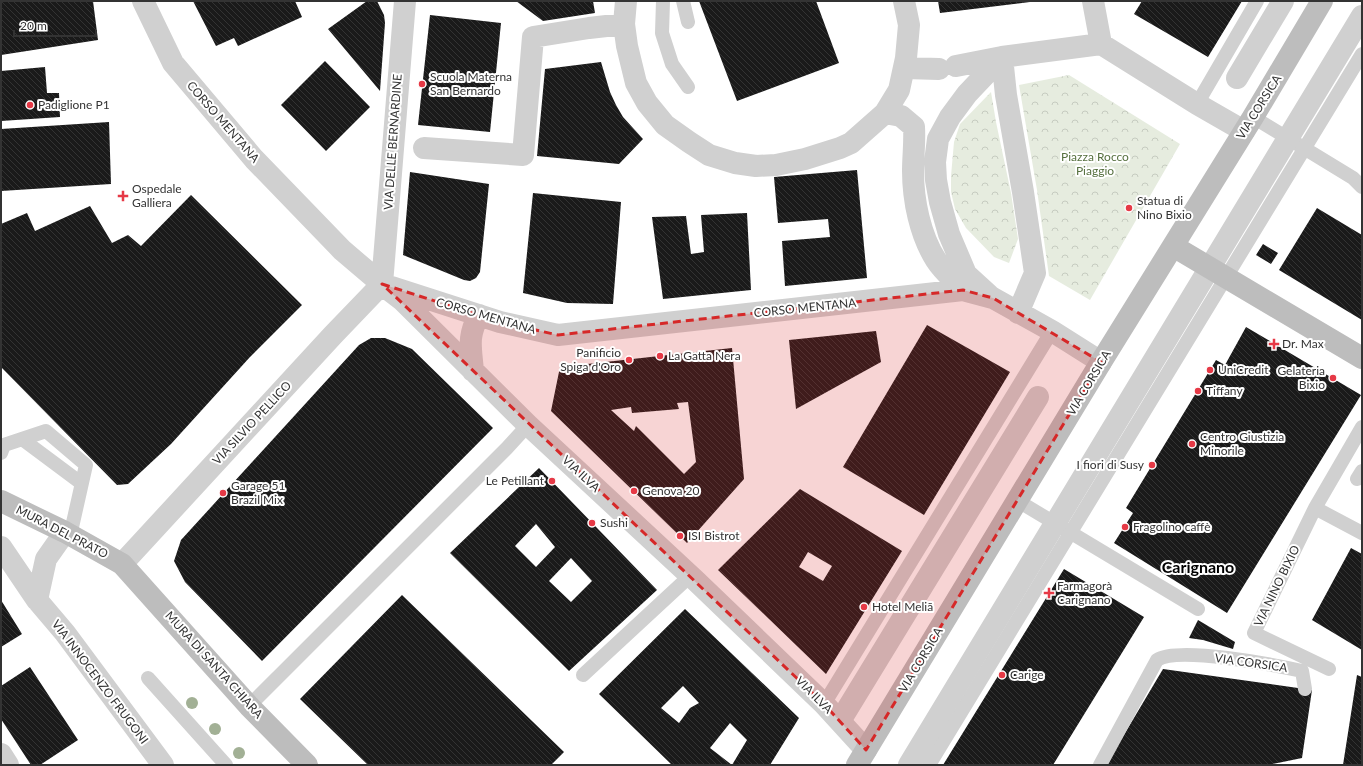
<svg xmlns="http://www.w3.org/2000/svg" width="1363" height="766" font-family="Lato,sans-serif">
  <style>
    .park { fill: url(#park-crowns) }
    .building { fill: url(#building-back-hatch); fill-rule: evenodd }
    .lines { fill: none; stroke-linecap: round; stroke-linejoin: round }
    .lane { stroke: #d0d0d0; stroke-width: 14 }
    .street { stroke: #d0d0d0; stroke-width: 22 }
    .secondary { stroke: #bdbdbd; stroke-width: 22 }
    .tree { fill: #a2b095 }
    .marked { fill: #d62828; fill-opacity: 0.2; stroke: #d62828; stroke-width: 3; stroke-dasharray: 8 5; stroke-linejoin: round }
    .poi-dot { fill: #e63946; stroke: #fff; stroke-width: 1.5 }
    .labels { text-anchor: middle; stroke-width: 4; stroke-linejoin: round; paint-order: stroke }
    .poi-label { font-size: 12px; fill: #333; stroke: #fff; text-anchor: start }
    .street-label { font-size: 12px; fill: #333; stroke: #fff }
    .park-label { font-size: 12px; fill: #56703f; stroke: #fff }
    .district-label { font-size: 16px; font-weight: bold; fill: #000; stroke: #fff }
  </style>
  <defs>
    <pattern id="park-crowns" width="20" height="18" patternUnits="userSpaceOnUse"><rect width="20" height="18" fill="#e6ecdf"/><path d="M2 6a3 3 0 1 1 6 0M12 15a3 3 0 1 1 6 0" fill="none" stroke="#c6cbc0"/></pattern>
    <pattern id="building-back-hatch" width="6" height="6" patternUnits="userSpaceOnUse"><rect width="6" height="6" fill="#1a1a1a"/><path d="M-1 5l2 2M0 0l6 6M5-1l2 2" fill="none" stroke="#333"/></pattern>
  </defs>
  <rect width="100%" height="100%" fill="#fff"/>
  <!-- park -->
  <path class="park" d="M1069,75l111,69 -90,156 -41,-24 -12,-86 -18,-105z
    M991,92l5,30 15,71 7,46 -9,24 -15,-6 -28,-29 -11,-19 -4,-17v-16l3,-34 6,-18z"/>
  <!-- building -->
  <path class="building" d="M1,1h92l5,39 -97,15z
    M193,1h102l7,16 -64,29 -4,-8 -18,8z
    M367,1h10l7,14 1,8 -5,68 -52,-62z
    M516,1h77l2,12 -52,8z
    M699,1h117l23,62 -102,38z
    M938,1h92v1l-90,11z
    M1142,1h100l-34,56 -74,-43z
    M430,15l71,8 -11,109 -72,-7z
    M325,61l45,46 -44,44 -45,-46z
    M601,62l9,30 6,13 7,12 20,22 -24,25 -82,-8 8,-87z
    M45,67l2,26h12l1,24 -59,4v-50z
    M109,122l2,62 -110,7v-62z
    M857,170l10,108 -82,8 -3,-45 48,-4 -2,-18 -50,4 -4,-46z
    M410,172l79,12 -9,88 -4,6 -6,3 -6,-1 -61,-25z
    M533,193l88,9 -8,102 -46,-1 -44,-10z
    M191,195l111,110 -52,52 -79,87 -43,40 -11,1 -116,-118v-143l26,-11 8,18 55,-25 22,37 16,-8 13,11z
    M1317,208l45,27v85l-83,-50z
    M747,213l4,77 -88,9 -11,-82 34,-1 5,38 13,-2 -3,-37z
    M1263,244l15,9 -7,11 -15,-9z
    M927,325l83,47 -86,143 -81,-48z
    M1246,327l115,68 -134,218 -113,-70 19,-30 -7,-5 90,-148 9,5z
    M876,331l5,31 -85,47 -7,-69z
    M371,338h14l27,11 81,79 -231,233 -77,-79 -11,-21 7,-21 178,-195z
    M732,348l12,131 -57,64 -136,-132 9,-44zM688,402l8,60 -12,12 -48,-48 -2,5 -23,-21 20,-3 1,6 47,-4 -2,-6z
    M539,468l118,122 -88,81 -119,-118zM536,524l19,23 -19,20 -21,-21zM571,558l21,23 -21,21 -22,-21z
    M800,489l102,62 -76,123 -108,-104zM808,552l24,14 -9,15 -24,-14z
    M1351,548l11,6v96l-50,-30z
    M1064,569l80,48 -91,148h-110z
    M402,595l162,157 -13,13h-183l-68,-66z
    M1,600l21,34 -21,13z
    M685,609l114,109 -29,47h-98l-73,-71zM683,686l16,17 -9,5 -11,15 -18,-15zM730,723l17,17 -15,25 -22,-17z
    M1198,620l37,22 -2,7 -30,-9 -14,-2z
    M30,667l48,73 -38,25h-9l-30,-46v-33z
    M1163,669l149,21 -10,68 -34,7h-162z
    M1357,675l5,2v88h-19z"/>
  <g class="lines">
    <!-- lane -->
    <path class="lane" d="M663,1l-1,32 10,31 16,23
      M683,1l5,21
      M1197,104l60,-103
      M1253,117l100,61 9,9
      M22,439l59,44
      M1,453l3,-8 42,-14 40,34 -16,71
      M1357,479l5,-8
      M1018,501l180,108
      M1315,508l47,25
      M1329,669l-75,-36 61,-125 47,-81
      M583,675l107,-99
      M148,678l78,87
      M824,704l228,-373
      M249,706l258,-258 21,-23
      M929,765l433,-711
      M1100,765l57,-105c21,-14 118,5 145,11l3,18"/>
    <!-- street -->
    <path class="street" d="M143,1l30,62 81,96 88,91 40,34 118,38 58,13 405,-45 30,8 59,33 49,31
      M626,1l-2,23 3,22 9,37 11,20 18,22 24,17 20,13 26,8 21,3 20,-1 29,-6 35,-11 11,-5 34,-30 14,-23 7,-32 3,-33 -5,-24
      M1093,1l8,43
      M1002,57l4,38 17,97 12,81 -17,40
      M956,66l46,-9 99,-13 96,60 47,27
      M905,68l34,1
      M1237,78l46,-77
      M885,113l16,3 13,11c1,15 -1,29 -1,44 0,29 7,64 23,89 7,11 18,20 27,30
      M424,148l99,7 10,-118 56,-9 35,-4
      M382,284l23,-283
      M389,290l13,10 126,125 167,155 129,124 42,46
      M989,295l-23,-21 -17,-40 -9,-32 -4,-22 -1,-18 3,-23 12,-22 17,-23 35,-37
      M473,371c-2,-24 -6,-34 6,-56
      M1,547l36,53 28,33 98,132
      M122,564l211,-229 49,-51
      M37,600l9,-41 19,-27
      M840,721l198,-324
      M1,754l7,11
      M909,765l453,-749"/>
    <!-- secondary -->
    <path class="secondary" d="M1173,246l189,112
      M1,501l64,31 57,32 127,142 58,59
      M857,765l244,-403 152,-245 69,-116"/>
  </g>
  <!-- trees -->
  <g class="tree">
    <circle cx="192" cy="703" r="6"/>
    <circle cx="215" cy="729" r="6"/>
    <circle cx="239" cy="753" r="6"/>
  </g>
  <!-- marked area -->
  <path class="marked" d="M382,284l118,38 58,13 405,-45 30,8 108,64 -235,388 -42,-46z"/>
  <!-- markers -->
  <g class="poi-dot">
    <circle cx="422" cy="84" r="4"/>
    <circle cx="30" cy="105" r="4"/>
    <path d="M121 190h4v4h4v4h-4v4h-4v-4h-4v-4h4z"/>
    <circle cx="1129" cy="208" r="4"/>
    <path d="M1272 338h4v4h4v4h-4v4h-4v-4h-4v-4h4z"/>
    <circle cx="660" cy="356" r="4"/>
    <circle cx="629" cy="360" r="4"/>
    <circle cx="1210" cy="370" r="4"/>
    <circle cx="1333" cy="378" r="4"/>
    <circle cx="1198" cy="391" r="4"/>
    <circle cx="1192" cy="444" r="4"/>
    <circle cx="1152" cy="465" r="4"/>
    <circle cx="552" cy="481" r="4"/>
    <circle cx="634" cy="491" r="4"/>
    <circle cx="223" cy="493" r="4"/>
    <circle cx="592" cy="523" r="4"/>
    <circle cx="1125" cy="527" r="4"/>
    <circle cx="680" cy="536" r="4"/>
    <path d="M1047 587h4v4h4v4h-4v4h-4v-4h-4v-4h4z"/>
    <circle cx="864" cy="607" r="4"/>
    <circle cx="1002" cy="675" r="4"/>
  </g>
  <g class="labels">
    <!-- poi labels -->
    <g class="poi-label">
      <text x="430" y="81">Scuola Materna<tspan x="430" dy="14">San Bernardo</tspan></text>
      <text x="38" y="109">Padiglione P1</text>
      <text x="132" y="193">Ospedale<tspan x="132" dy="14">Galliera</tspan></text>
      <text x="1137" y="205">Statua di<tspan x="1137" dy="14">Nino Bixio</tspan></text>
      <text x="1282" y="348">Dr. Max</text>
      <text x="621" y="357" text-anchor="end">Panificio<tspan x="621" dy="14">Spiga d'Oro</tspan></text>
      <text x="668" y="360">La Gatta Nera</text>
      <text x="1218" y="374">UniCredit</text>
      <text x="1325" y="375" text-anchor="end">Gelateria<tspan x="1325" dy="14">Bixio</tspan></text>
      <text x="1206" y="395">Tiffany</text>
      <text x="1200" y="441">Centro Giustizia<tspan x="1200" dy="14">Minorile</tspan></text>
      <text x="1144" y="469" text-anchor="end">I fiori di Susy</text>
      <text x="544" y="485" text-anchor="end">Le Petillant</text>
      <text x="231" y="490">Garage 51<tspan x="231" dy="14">Brazil Mix</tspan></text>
      <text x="642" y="495">Genova 20</text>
      <text x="600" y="527">Sushi</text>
      <text x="1133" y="531">Fragolino caffè</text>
      <text x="688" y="540">ISI Bistrot</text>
      <text x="1057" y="590">Farmagorà<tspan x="1057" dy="14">Carignano</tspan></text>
      <text x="872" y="611">Hotel Meliã</text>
      <text x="1010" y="679">Carige</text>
    </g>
    <!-- street labels -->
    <g class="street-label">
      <text transform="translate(1259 107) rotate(-58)" y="4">VIA CORSICA</text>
      <text transform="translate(223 122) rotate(49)" y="4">CORSO MENTANA</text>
      <text transform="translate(393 142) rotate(-86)" y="4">VIA DELLE BERNARDINE</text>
      <text transform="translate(805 308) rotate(-6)" y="4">CORSO MENTANA</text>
      <text transform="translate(486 316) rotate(16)" y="4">CORSO MENTANA</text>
      <text transform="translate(1089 383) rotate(-59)" y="4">VIA CORSICA</text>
      <text transform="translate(252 423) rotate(-47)" y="4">VIA SILVIO PELLICO</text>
      <text transform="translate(581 474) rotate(43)" y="4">VIA ILVA</text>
      <text transform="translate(62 532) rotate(27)" y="4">MURA DEL PRATO</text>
      <text transform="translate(1277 586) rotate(-64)" y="4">VIA NINO BIXIO</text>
      <text transform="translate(921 660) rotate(-59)" y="4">VIA CORSICA</text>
      <text transform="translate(1251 663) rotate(8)" y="4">VIA CORSICA</text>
      <text transform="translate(214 665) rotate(48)" y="4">MURA DI SANTA CHIARA</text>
      <text transform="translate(100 682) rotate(53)" y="4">VIA INNOCENZO FRUGONI</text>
      <text transform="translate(814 695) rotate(45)" y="4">VIA ILVA</text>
    </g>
    <!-- park labels -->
    <g class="park-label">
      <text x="1095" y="161">Piazza Rocco<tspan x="1095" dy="14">Piaggio</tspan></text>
    </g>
    <!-- district labels -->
    <g class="district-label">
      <text x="1198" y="573">Carignano</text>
    </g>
  </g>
  <!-- border -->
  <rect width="1363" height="766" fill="none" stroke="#333333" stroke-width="4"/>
  <!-- scale -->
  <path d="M14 30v6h82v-6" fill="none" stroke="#333333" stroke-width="2"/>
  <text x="20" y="30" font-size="12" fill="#333333" stroke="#ffffff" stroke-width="3" paint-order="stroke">20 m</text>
</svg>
